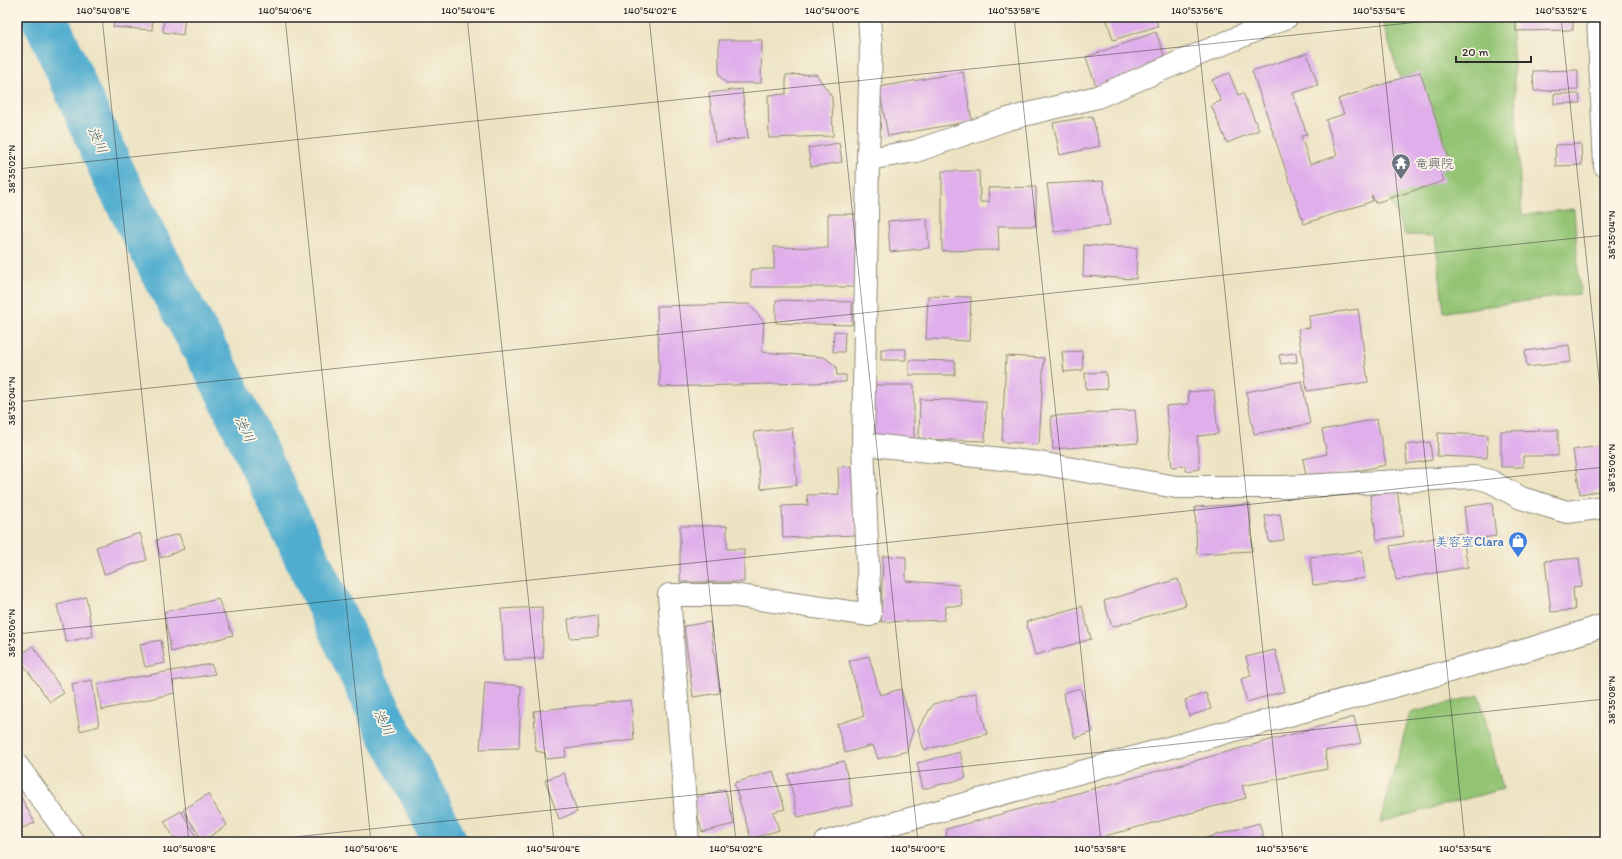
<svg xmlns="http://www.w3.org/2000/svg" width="1622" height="859" font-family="Itim,'Klee One',sans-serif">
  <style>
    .green { fill: #93c473; stroke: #5f784f }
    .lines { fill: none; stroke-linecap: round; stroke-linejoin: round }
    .stream { stroke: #51adcf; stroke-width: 7 }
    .river { stroke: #51adcf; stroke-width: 45 }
    .building { fill: #dfaeeb }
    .minor-casing { stroke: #8c8776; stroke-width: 24 }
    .secondary-casing { stroke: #8c8776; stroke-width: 24 }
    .minor { stroke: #fff; stroke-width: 22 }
    .secondary { stroke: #fff; stroke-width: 22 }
    .ticks { fill: none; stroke: #2b2b2b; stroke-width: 1; stroke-opacity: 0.45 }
    .labels { text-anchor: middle; stroke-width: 3.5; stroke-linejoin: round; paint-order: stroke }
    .worship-label { font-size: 13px; fill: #5b616d; stroke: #fcf5e5; text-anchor: start }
    .shop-label { font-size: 13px; fill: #366cbe; stroke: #fcf5e5; text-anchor: end }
    .water-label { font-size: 14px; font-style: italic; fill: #385864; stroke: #fcf5e5 }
    .neatline { fill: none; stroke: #2b2b2b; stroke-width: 1.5 }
    .ticks-label { font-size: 10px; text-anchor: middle; fill: #2b2b2b }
  </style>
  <rect width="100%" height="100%" fill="#fcf5e5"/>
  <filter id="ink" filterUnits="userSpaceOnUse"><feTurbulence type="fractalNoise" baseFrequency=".025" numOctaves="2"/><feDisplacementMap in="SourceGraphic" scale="8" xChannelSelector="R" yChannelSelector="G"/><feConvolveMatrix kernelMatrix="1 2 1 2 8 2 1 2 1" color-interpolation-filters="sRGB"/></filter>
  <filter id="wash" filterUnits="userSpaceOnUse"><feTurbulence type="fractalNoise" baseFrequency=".012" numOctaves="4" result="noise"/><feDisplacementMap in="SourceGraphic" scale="16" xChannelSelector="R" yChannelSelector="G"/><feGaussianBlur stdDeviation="0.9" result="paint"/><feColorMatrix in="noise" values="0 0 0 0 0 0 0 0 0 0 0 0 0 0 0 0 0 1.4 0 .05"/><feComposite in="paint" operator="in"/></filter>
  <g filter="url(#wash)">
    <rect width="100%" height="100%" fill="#ece3c2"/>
    <!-- green -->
    <path class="green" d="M1381,17h130l11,198 52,-6 6,85 -136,18 -9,-76 -30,-1 -17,-40 13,-114z
      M1479,695l24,94 -123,33 30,-109z"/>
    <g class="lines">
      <!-- stream -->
      <path class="stream" d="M444,840l1,2"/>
      <!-- river -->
      <path class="river" d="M43,17l8,15 62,141 54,107 58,106 162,342 41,77 17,37"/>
    </g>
    <g id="blocks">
      <!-- building -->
      <path class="building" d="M114,17h39l-1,13 -39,-3z
        M164,17h21l-2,18 -20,-3z
        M766,17h16v1l-15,2z
        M1106,17h49l3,9 -45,14z
        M1516,17h38v3h19v10l-57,1z
        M1156,32l10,29 -70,25 -10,-29z
        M719,40h43l-1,43h-35l-7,-8z
        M1307,53l11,32 -25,8 14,42 -6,1 9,28 27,-8 -11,-36 18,-6 -6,-15 82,-27 32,95 -12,3 4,11 -69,22 -3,-8 -1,1 2,5 -69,23 -52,-153z
        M1578,70v20l-44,1 -1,-20z
        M963,72l9,49 -84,15 -9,-49z
        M1229,73l9,22 5,-2 16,37 -32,13 -16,-38 10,-4 -9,-21z
        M816,74l16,23 1,39 -64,2 -1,-43 18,-1v-19z
        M742,89l6,49 -33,4 -6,-49z
        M1554,94h25l1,9 -26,1z
        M1092,116l8,30 -40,9 -7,-32z
        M839,143l3,19 -31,5 -3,-19z
        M1581,144l1,21 -26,1 -1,-21z
        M942,171h37l1,31h9l-1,-14 48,-1v39h-38l1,24 -57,1z
        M1103,181l7,44 -56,7 -7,-48z
        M828,214h32v73h-109v-18h23v-22l54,1z
        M927,218l2,30 -39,4 -2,-31z
        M1084,245l53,3 -1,31 -53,-3z
        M928,296l43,1 -2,44 -43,-2z
        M776,300l76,2v23l-76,-2z
        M749,304l15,18 -2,30 62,5 12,9 1,9h9v7l-186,5 -3,-81z
        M1358,309l10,73 -61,9 -9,-62 12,-1 -1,-12z
        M834,331l11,1 -1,20h-11z
        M1569,345l2,17 -44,5 -2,-16z
        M881,349h25v11h-25z
        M1082,351l1,19 -19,2 -2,-20z
        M1296,353l1,9 -16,2 -2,-9z
        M1006,356l38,2 -5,86 -37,-2z
        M909,360l46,1v14h-46z
        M1106,372l1,17 -21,1 -1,-17z
        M1302,381l8,43 -56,10 -8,-42z
        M873,385h41v53l-41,1z
        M1214,390l4,44 -21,2 3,33 -14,2 -1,-5 -13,1 -6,-61 23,-2 -1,-12z
        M920,399l66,2 -1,40 -66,-2z
        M1135,410l3,33 -85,6 -2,-33z
        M1377,419l9,46 -79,16 -4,-22 24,-5 -5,-24z
        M792,428l5,57 -36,4 -7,-57z
        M1558,430v26h-35v11h-22v-36z
        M1438,433l50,2 -1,23 -50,-2z
        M1430,442l2,18 -25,4 -2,-19z
        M1605,445v45l-25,4 -7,-44z
        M854,466l3,69 -74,3 -1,-32 26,-1 -1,-10 32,-1 -1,-27z
        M1397,491l7,45 -27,4 -7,-45z
        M1492,503l4,33 -28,4 -4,-33z
        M1250,504l2,47 -55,3 -2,-47z
        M1280,514l4,26 -15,2 -4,-26z
        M680,526h47v23h17v33h-64z
        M140,533l7,27 -43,14 -8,-27z
        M1462,533l6,34 -72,13 -6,-34z
        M179,534l5,15 -23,9 -5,-18z
        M1362,551l3,27 -52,7 -3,-28z
        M883,556l23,1v24l53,4 4,21h-17l-2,14 -63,2z
        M1579,558l3,28 -9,1 2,23 -24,2 -6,-51z
        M1178,579l8,26 -74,22 -8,-26z
        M86,597l7,39 -27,6 -9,-37z
        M218,599l15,36 -62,17 -7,-40z
        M1082,606l9,33 -56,16 -9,-33z
        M542,607l1,51 -39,2 -3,-51z
        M597,615l1,21 -28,2 -2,-19z
        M710,622l10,71 -27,4 -9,-71z
        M161,640l4,23 -20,4 -5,-23z
        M33,646l31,47 -14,9 -32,-45z
        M1275,650l10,41 -38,11 -6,-23 10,-3 -5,-19z
        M869,656l11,39 21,-6 12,41 -6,21 -29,8 -5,-14 -28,8 -8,-29 27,-8 -15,-55z
        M211,664l4,10 -42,7 2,12 -73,17 -5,-26z
        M92,680l7,46 -19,5 -8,-47z
        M485,682l36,4 -2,62 -39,1z
        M1080,688l13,44 -18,6 -12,-45z
        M976,693l11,41 -63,16 -6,-21 15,-25z
        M1206,693l5,16 -22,7 -4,-16z
        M631,700l3,40 -69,9 1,8 -20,2 -1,-6 -9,-2 -2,-40z
        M1354,717l7,26 -36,8 2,18 -85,17 4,12 -141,38 2,6h-161l1,-13z
        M960,752l6,26 -43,11 -6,-26z
        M844,761l9,44 -55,12 -10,-43z
        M773,771l12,38 -12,3 6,18 -28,9 -17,-56z
        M564,773l13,39 -18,7 -14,-39z
        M725,789l9,35 -32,8 -9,-34z
        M17,790l18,33 -18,7z
        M208,794l19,31 -24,16 -20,-31z
        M181,811l19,31h-26l2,-1 -12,-20z
        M1259,823l6,19h-73z"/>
    </g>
  </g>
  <g filter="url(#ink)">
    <use href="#blocks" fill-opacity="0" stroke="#8c8776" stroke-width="1"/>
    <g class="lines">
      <!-- minor casing -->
      <g class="minor-casing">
        <path id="minor" d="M868,159l48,-8 92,-32 89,-22 190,-80
          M863,444l176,19 137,24h108l191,-10 15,4 31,17 46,14 38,-5
          M17,765l56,77
          M688,842l-19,-247h63l138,20 -7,-171 5,-285 3,-113 -2,-29
          M826,842l707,-194 72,-23"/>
      </g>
      <!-- secondary casing -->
      <g class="secondary-casing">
        <path id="secondary" d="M1598,17l7,149"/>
      </g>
      <!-- minor -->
      <use href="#minor" class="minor"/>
      <!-- secondary -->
      <use href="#secondary" class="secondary"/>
    </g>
  </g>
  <!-- ticks -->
  <path class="ticks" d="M102,17l87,825M285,17l86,825M467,17l87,825M649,17l87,825M832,17l86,825M1014,17l87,825M1196,17l87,825M1379,17l86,825M1561,17l44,419M17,169l1449,-152M17,402l1588,-167M17,634l1588,-167M247,842l1358,-143"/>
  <!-- icons -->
  <defs>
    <g id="temple-pin" transform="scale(1)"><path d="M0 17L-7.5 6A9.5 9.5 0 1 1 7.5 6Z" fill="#6b7280" stroke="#fcf5e5"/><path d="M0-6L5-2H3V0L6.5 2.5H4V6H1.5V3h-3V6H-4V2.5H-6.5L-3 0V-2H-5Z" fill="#fff"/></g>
    <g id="shop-pin" transform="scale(1)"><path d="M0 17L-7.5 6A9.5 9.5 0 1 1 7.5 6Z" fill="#3f7fe0" stroke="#fcf5e5"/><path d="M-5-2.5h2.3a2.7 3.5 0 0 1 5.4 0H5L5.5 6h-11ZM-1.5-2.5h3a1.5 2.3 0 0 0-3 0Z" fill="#fff"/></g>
  </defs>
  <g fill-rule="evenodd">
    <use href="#temple-pin" x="1401" y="163"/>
    <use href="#shop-pin" x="1518" y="541"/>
  </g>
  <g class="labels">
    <!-- worship labels -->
    <g class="worship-label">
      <text x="1415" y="168">竜興院</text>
    </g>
    <!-- shop labels -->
    <g class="shop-label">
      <text x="1504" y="546">美容室Clara</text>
    </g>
    <!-- water labels -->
    <g class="water-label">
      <text transform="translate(98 140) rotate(66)" y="5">渋川</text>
      <text transform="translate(245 429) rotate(65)" y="5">渋川</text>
      <text transform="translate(384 722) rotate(64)" y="5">渋川</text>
    </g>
  </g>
  <!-- margin -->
  <rect width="1622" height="859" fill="none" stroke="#fcf5e5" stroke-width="44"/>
  <!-- scale -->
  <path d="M1456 56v6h75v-6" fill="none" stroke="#2b2b2b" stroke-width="2"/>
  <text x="1462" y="56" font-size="12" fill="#2b2b2b" stroke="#fcf5e5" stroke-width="3" paint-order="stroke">20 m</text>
  <rect x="22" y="22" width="1578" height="815" class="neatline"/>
  <g class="ticks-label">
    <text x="103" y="14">140°54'08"E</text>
    <text x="285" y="14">140°54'06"E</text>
    <text x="468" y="14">140°54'04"E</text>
    <text x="650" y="14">140°54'02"E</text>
    <text x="832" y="14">140°54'00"E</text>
    <text x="1014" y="14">140°53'58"E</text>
    <text x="1197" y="14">140°53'56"E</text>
    <text x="1379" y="14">140°53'54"E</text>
    <text x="1561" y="14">140°53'52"E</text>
    <text transform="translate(11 169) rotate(-90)" y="4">38°35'02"N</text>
    <text transform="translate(1611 235) rotate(-90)" y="4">38°35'04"N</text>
    <text transform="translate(11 401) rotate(-90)" y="4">38°35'04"N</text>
    <text transform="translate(1611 468) rotate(-90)" y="4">38°35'06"N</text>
    <text transform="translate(11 633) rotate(-90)" y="4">38°35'06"N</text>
    <text transform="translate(1611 700) rotate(-90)" y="4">38°35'08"N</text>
    <text x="189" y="852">140°54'08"E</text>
    <text x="371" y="852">140°54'06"E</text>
    <text x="553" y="852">140°54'04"E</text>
    <text x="736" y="852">140°54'02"E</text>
    <text x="918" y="852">140°54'00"E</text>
    <text x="1100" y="852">140°53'58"E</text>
    <text x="1282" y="852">140°53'56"E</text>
    <text x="1465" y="852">140°53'54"E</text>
  </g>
</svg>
